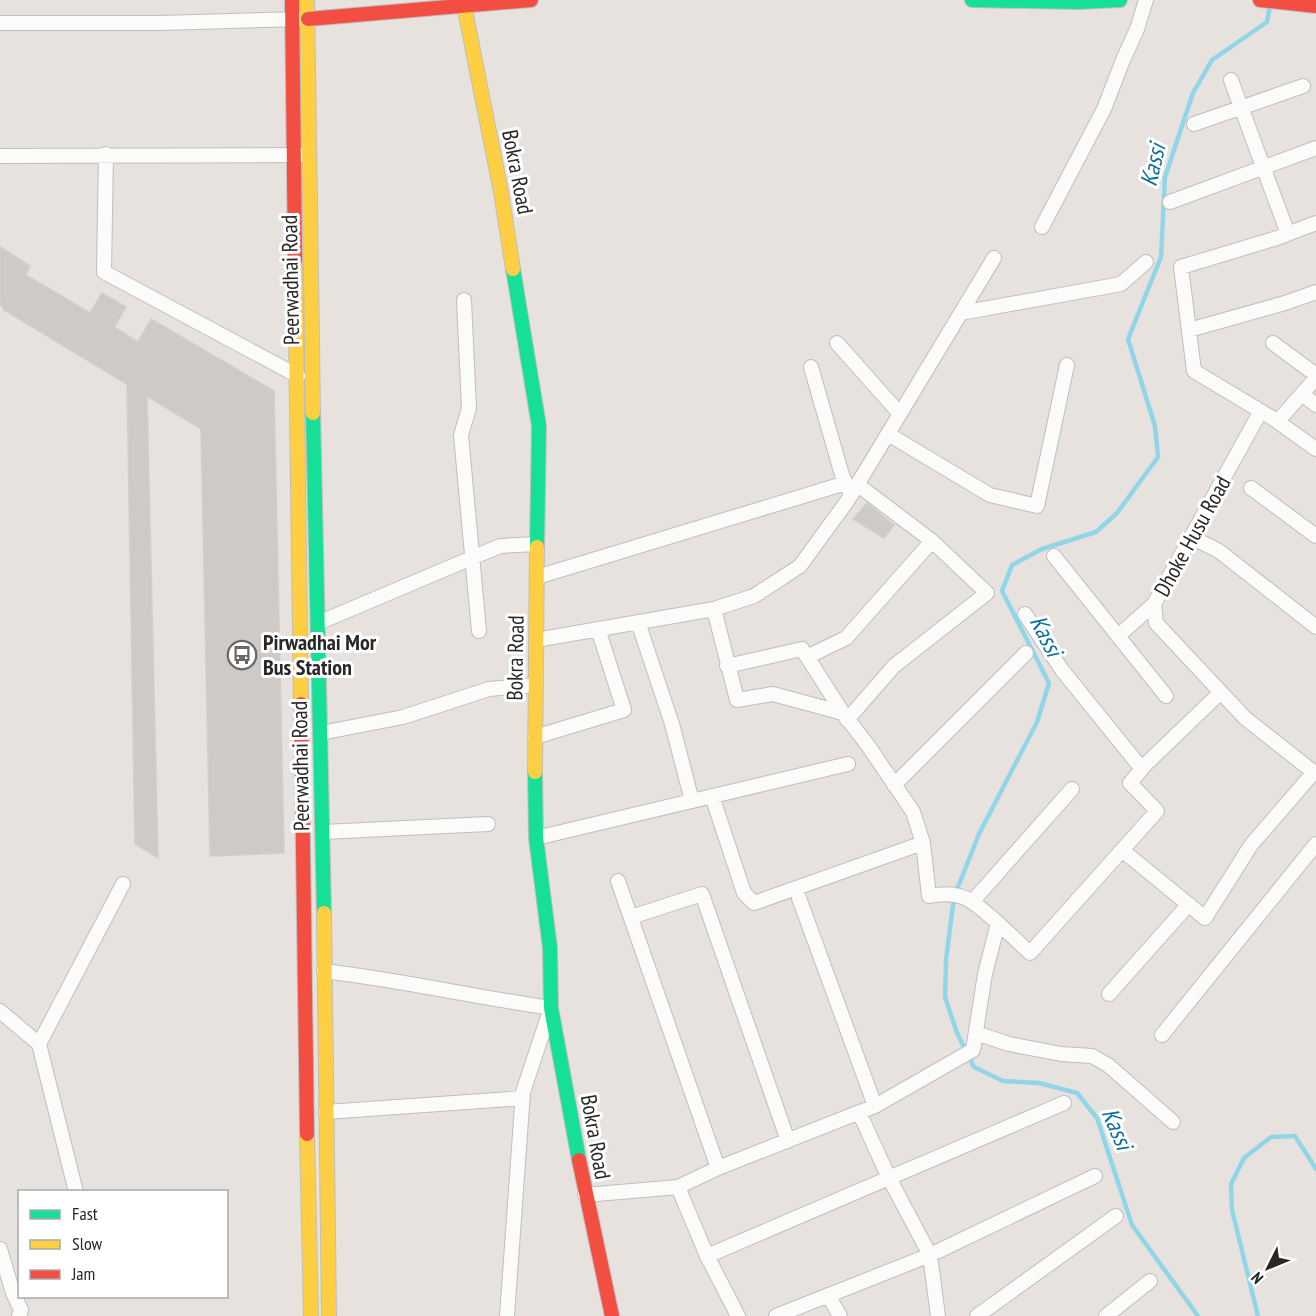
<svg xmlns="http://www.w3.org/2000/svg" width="1316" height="1316" font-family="'PT Sans Narrow',sans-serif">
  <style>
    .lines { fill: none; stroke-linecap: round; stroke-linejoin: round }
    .stream { stroke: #91d6e8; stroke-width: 4.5 }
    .building { fill: #cecac7; stroke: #d2cec9; stroke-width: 1.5 }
    .street-casing { stroke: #c0bebf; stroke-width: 16 }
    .fast-casing { stroke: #c0bebf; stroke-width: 16 }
    .slow-casing { stroke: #c0bebf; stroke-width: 16 }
    .jam-casing { stroke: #c0bebf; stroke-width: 16 }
    .street { stroke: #fbfbfa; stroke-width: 14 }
    .fast { stroke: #16e098; stroke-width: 14 }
    .slow { stroke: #ffcf43; stroke-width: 14 }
    .jam { stroke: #f24e42; stroke-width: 14 }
    .labels { text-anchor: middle; stroke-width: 6; stroke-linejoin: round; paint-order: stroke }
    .street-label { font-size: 22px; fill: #282828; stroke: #fff }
    .poi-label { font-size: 22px; font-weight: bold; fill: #282828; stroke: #fff; text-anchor: start }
    .water-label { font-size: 24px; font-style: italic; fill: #0e6e96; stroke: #fff }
  </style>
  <rect width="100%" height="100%" fill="#e7e2dd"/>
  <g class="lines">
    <!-- stream -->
    <path class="stream" d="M1198,1316l-66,-91 -35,-107 -20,-25 -38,-10 -36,-2 -29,-14 -17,-34 -12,-36 1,-37 8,-63 25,-63 58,-112 12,-39 -47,-92 10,-26 30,-16 54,-17 21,-19 41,-56 -3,-31 -27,-87 33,-82 4,-80 28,-84 19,-33 55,-38 3,-16
      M1258,1316l-26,-106 -1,-26 13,-26 27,-21 24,-1 21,33"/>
  </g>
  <!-- building -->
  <path class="building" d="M0,247l30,19 -4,9 64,38 12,-20 24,14 -12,20 24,15 13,-23 123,72 10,462 -74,3 -9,-427 -54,-33 11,462 -23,-14 -8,-460 -123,-74 -4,-6z
    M867,503l27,22 -10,13 -31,-19z"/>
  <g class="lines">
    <!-- street casing -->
    <g class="street-casing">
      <path id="street" d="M0,23h160l141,-4
        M1231,80l57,154
        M1194,124l109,-38
        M106,154l-2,118 194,104
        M0,156l300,-1
        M1170,202l146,-54
        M1316,223l-39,15 -96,29 13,104 80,48 42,30
        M1042,227l62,-118 19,-49 14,-31 9,-29
        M464,300l5,108 -8,27 18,196
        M961,313l160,-29 25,-22
        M1189,330l96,-27 31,-11
        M837,343l63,71
        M1273,343l43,32
        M811,367l31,108 7,15
        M1302,394l14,11
        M1258,416l-104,188 2,19 89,95 71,56
        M1278,421l38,-43
        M888,434l102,61 47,11 30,-141
        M1251,488l65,48
        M1191,537l28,14 97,76
        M1054,556l112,140
        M537,577l309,-94
        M714,609l23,91 36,-6 70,19 26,34 44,65 10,31 6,53c35,-7 44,6 69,27
        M1025,614l37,56 80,99
        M638,622l34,102 20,77
        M318,623l182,-77 37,-2
        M1118,636l36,-32
        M536,640l178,-31 40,-13 46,-30 48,-66 146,-242
        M807,657l39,-19 86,-97 -74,-56
        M727,666l75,-17 41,64
        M847,720l47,-54 93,-73 -55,-52
        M321,733l82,-16 86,-28 47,-4
        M535,737l89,-27 -26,-81
        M894,785l132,-132
        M712,796l32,97 10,10 169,-60
        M323,832l165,-8
        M536,838l312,-74
        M1122,850l83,68 46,-73 63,-73
        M618,881l100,287
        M799,898l76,208
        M972,902l100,-113
        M631,917l71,-23 86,247
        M324,971c76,9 151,26 227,37l-28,84 -16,224
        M1109,994l80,-90
        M0,1011l39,33 37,148
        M976,1033l33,11 52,10 31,2 16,9 65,57
        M1162,1035l154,-191
        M39,1044l84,-160
        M326,1112l197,-14
        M859,1112l30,66 41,77 8,61
        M678,1187l29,69 31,60
        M585,1195l93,-8 40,-19 157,-62 98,-56 12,-76 13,-51 32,30 127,-142 -27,-28 16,-19 75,-72
        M0,1249l13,44 8,17 -2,6
        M707,1256l357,-153
        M828,1295l12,21
        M776,1316l154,-61 165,-79
        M977,1316l139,-100
        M1106,1316l44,-35"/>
    </g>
    <!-- fast casing -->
    <g class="fast-casing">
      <path id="fast" d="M972,0l105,2 43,-2
        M513,269l26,157 -2,121
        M313,413l11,500
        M535,772l1,66 14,110 1,60 28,152"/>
    </g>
    <!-- slow casing -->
    <g class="slow-casing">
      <path id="slow" d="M307,0l6,413
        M463,0l38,192 12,77
        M295,260l6,444
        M535,772l2,-225
        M324,913l5,403
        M307,1134l4,182"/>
    </g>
    <!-- jam casing -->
    <g class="jam-casing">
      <path id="jam" d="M292,0l3,260
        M1260,0l56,6
        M308,19l223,-19
        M301,704l6,430
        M579,1160l33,156"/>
    </g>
    <!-- street -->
    <use href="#street" class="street"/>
    <!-- fast -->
    <use href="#fast" class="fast"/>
    <!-- slow -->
    <use href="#slow" class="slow"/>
    <!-- jam -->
    <use href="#jam" class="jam"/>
  </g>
  <!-- icons -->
  <defs>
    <g id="bus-ring" transform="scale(1.5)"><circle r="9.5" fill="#fff" stroke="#6b6967" stroke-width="1.5"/><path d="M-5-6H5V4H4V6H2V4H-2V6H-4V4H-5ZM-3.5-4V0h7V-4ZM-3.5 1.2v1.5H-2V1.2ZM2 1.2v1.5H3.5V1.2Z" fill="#6b6967"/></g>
  </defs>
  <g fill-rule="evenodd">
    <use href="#bus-ring" x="242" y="655"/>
  </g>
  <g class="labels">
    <!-- street labels -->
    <g class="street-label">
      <text transform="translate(518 172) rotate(79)" y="8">Bokra Road</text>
      <text transform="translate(290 280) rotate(-91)" y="8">Peerwadhai Road</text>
      <text transform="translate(1192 536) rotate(-61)" y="8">Dhoke Husu Road</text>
      <text transform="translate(515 658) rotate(-89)" y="8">Bokra Road</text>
      <text transform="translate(300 766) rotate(-91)" y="8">Peerwadhai Road</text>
      <text transform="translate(596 1137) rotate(80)" y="8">Bokra Road</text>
    </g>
    <!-- poi labels -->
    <g class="poi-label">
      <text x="263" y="650">Pirwadhai Mor<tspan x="263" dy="25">Bus Station</tspan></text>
    </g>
    <!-- water labels -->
    <g class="water-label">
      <text transform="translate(1153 165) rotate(-77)" y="8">Kassi</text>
      <text transform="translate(1046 636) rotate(63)" y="8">Kassi</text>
      <text transform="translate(1117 1129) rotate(67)" y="8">Kassi</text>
    </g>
  </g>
  <!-- legend -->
  <rect x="18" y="1190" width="210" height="108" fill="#ffffff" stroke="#a9a9a9" stroke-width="1.5"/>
  <rect x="30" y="1210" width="30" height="9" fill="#16e098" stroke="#a9a9a9" stroke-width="1.5"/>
  <text x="72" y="1220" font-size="18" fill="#282828">Fast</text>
  <rect x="30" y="1240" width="30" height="9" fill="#ffcf43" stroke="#a9a9a9" stroke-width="1.5"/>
  <text x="72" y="1250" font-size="18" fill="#282828">Slow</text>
  <rect x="30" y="1270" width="30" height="9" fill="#f24e42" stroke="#a9a9a9" stroke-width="1.5"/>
  <text x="72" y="1280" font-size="18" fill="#282828">Jam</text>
  <!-- north arrow -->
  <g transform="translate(1268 1268) rotate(227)" stroke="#ffffff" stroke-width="4.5" paint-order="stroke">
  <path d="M0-4.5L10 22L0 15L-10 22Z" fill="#282828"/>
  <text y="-9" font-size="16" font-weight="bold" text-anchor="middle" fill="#282828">N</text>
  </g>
</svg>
